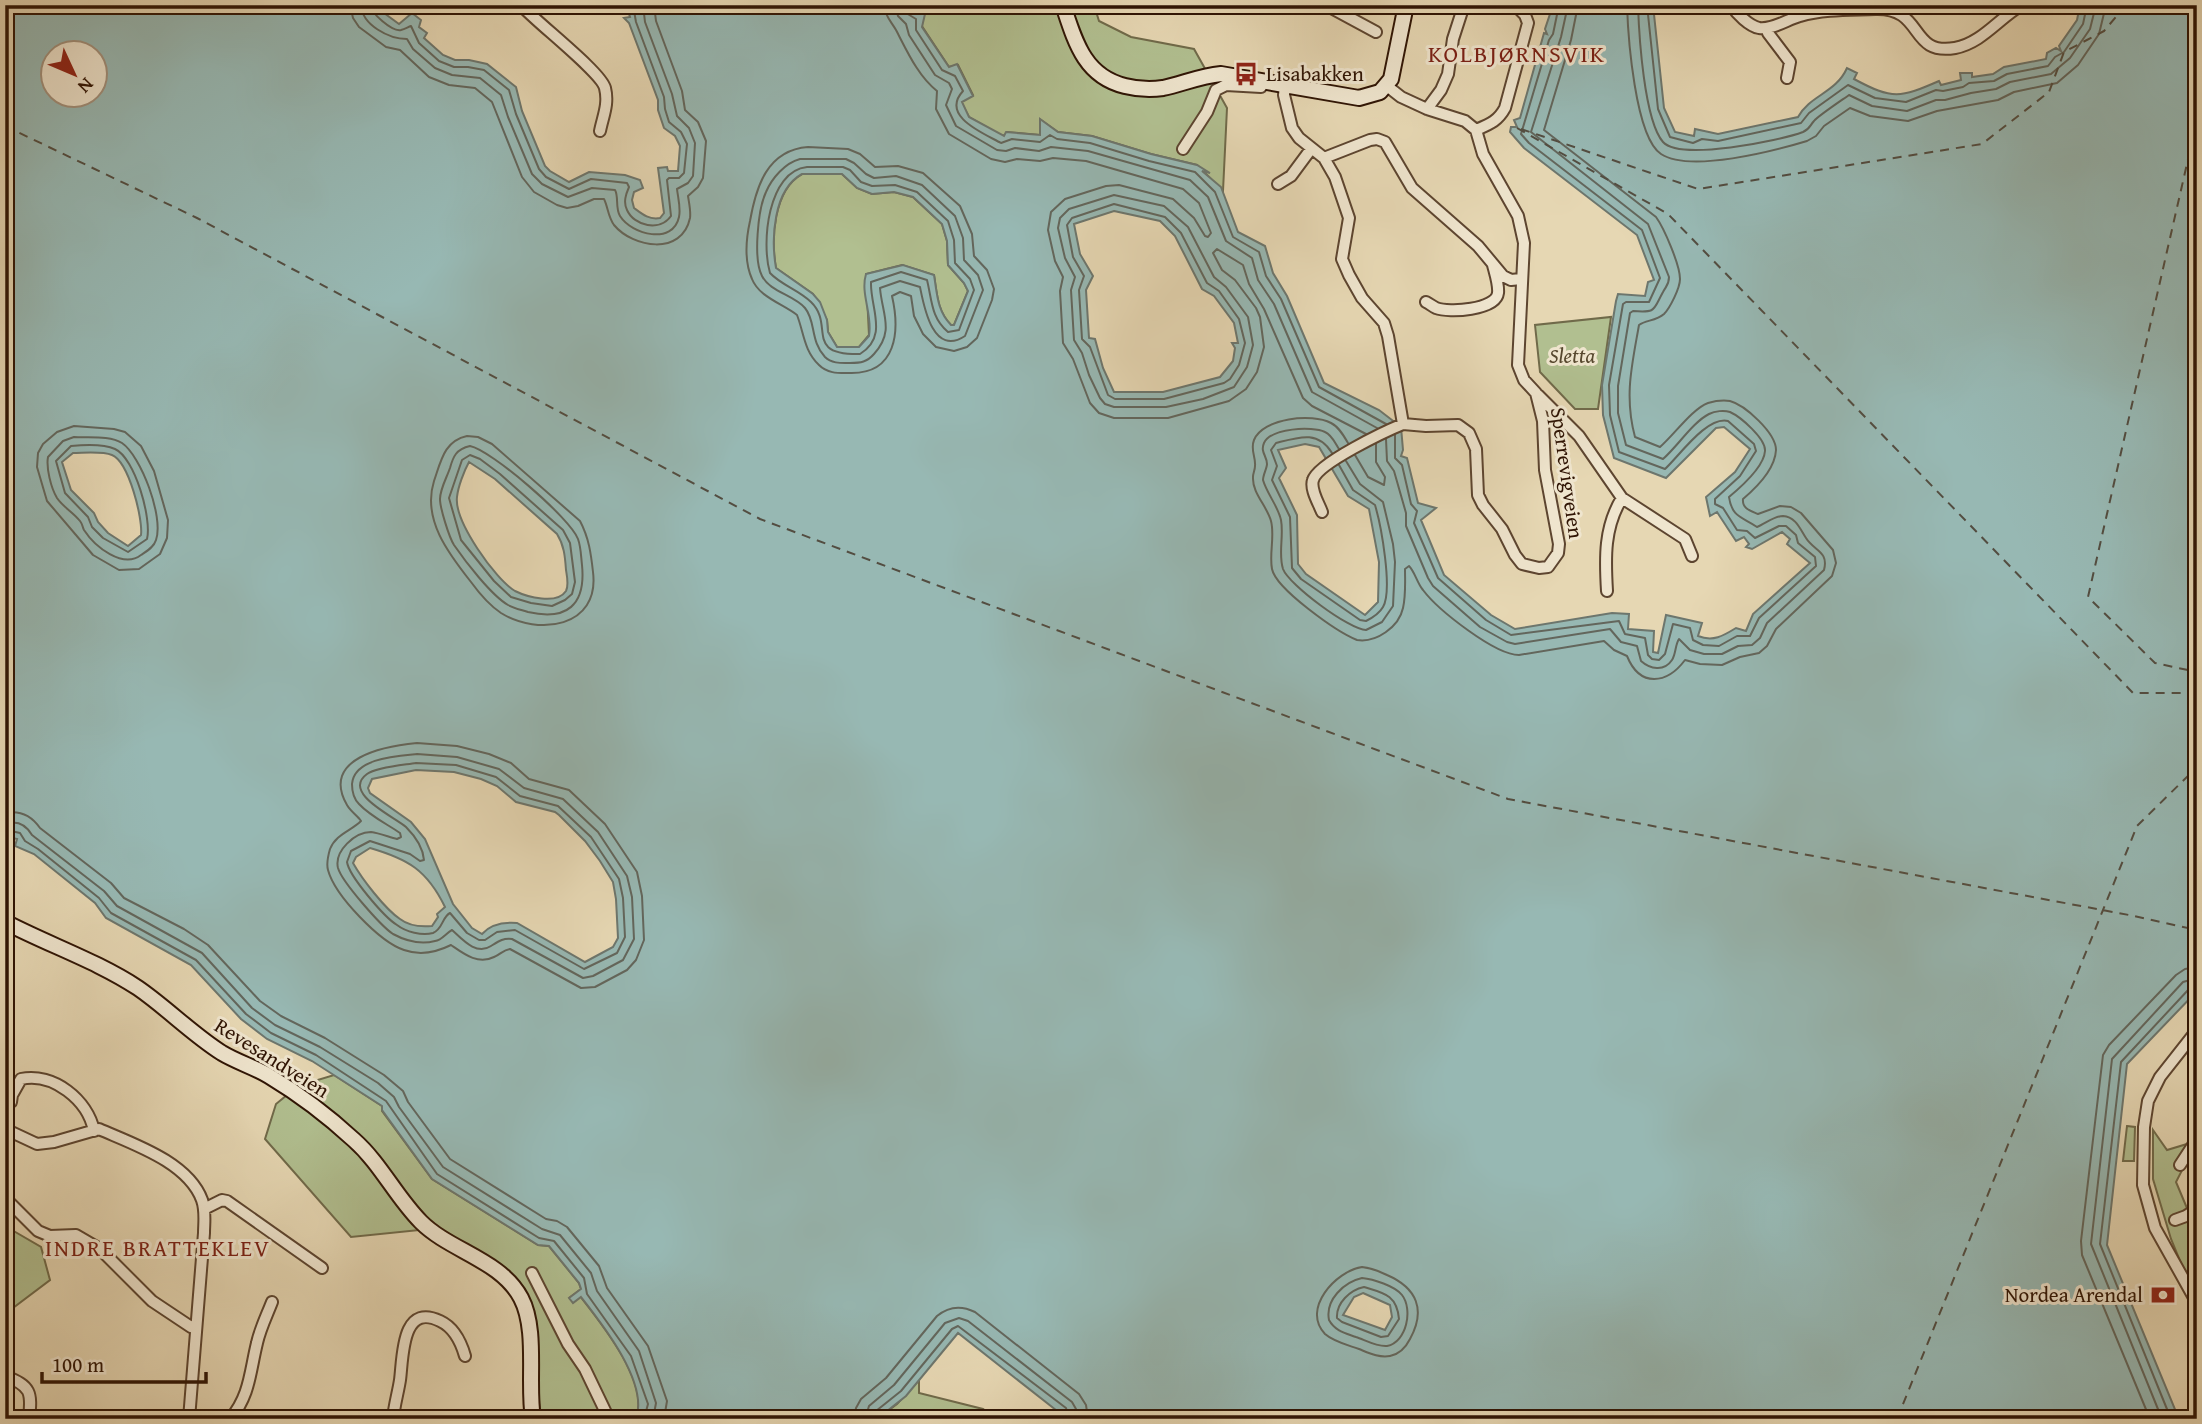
<svg xmlns="http://www.w3.org/2000/svg" width="2202" height="1424" font-family="'Gentium Book Plus',serif">
  <style>
    .green { fill: #b1bf90; stroke: #706a4a; stroke-width: 2 }
    .water { fill: #97b8b3; stroke: #6d766d; stroke-width: 2; fill-rule: evenodd }
    .lines { fill: none; stroke-linecap: round; stroke-linejoin: round }
    .shore { stroke: #63665c; stroke-width: 2 }
    .ferry { stroke: #534d41; stroke-width: 2; stroke-dasharray: 9 7; stroke-linecap: butt }
    .minor-casing { stroke: #5d4530; stroke-width: 14 }
    .secondary-casing { stroke: #2f1404; stroke-width: 18 }
    .minor { stroke: #efe5ce; stroke-width: 10 }
    .secondary { stroke: #efe5ce; stroke-width: 14 }
    .labels { text-anchor: middle; stroke-width: 6; stroke-linejoin: round; paint-order: stroke }
    .poi-label { font-size: 21px; fill: #2f1404; stroke: #efe5ce; text-anchor: start }
    .park-label { font-size: 21px; font-style: italic; fill: #56472e; stroke: #efe5ce }
    .street-label { font-size: 21px; fill: #2f1404; stroke: #efe5ce }
    .neighbourhood-label { font-size: 23px; letter-spacing: 2px; fill: #7a1f14; stroke: #efe5ce }
    .quarter-label { font-size: 24px; letter-spacing: 2px; fill: #7a1f14; stroke: #efe5ce }
  </style>
  <rect width="100%" height="100%" fill="#e6d7b3"/>
  <filter id="stains"><feTurbulence type="fractalNoise" baseFrequency=".00286" numOctaves="4"/><feColorMatrix values="0 0 0 0 .2 0 0 0 0 .09 0 0 0 0 .02 0 0 0 .5 -.17"/></filter>
  <radialGradient id="worn" r=".72"><stop offset=".6" stop-color="#630" stop-opacity="0"/><stop offset="1" stop-color="#630" stop-opacity=".3"/></radialGradient>
  <!-- green -->
  <path class="green" d="M908,5h186l5,16 32,16 63,12 33,59 -4,83 -26,-26 -46,-11 -59,-18 -34,-4 -17,-12 -1,15 -33,-3 -3,5 -35,-20 -8,-15 12,-7 -15,-30 -9,2z
    M802,174h40l15,14 15,6 22,-2 19,5 29,27 5,17 1,24 16,18 4,8 -14,34h-3c-14,-14 -14,-32 -17,-50l-32,-10 -36,9 3,61 -10,12h-22l-9,-15 -1,-12 -14,-26 -37,-26c-5,-28 -3,-78 26,-94z
    M1611,317l-13,92h-23l-35,-37 -5,-47z
    M334,1075l48,31v5l50,68 106,66 11,1 30,37 2,6 -12,9 11,-2c22,28 70,87 56,123h-100l4,-9 -10,-101 -91,-81 -88,9 -86,-98 11,-35 22,-18z
    M2127,1126l8,1 -1,34h-11z
    M2153,1130l14,20 30,-9 -21,41 21,50v70l-26,-63 -18,-60z
    M5,1226l36,21 9,33 -45,34z
    M919,1380v13l64,16 13,10h-119l20,-15z"/>
  <!-- water -->
  <path class="water" d="M5,5h368l26,19 13,-11 9,7 -2,7 8,6 -3,5 19,17 12,5h14l18,4 29,23 6,24 23,55 5,5 19,11 20,-10 36,3 15,5 3,8 -9,4 -2,8 2,8c8,6 15,12 26,10l4,-5 -6,-45 9,-1 1,4h10l2,-25 -5,-10 -11,-8 -6,-18v-10l-29,-77 -5,-5 6,-1 -4,-12h282l17,9 -3,13 27,40 8,-3 16,32 -11,6 7,15 35,19 2,-4 34,3v-16l18,13 34,4 59,18 46,11 13,8 -8,-2 19,16 17,45 27,14 8,27 14,23 37,87 55,27 22,17 2,23 -2,6 6,2 11,45 18,5 -15,12 23,55 47,40 24,14 97,-16 17,1 -1,15 26,2 -1,21 5,1 8,-38 36,8 -4,13c15,6 25,0 38,-8l10,3 7,-17 57,-51 -23,-19 3,-5 -8,-7 -30,17 -6,-2 3,-3 -5,-7 -8,4 -19,-29 -7,4 -4,-19 29,-25 15,-23 -26,-22 -8,1 -50,50 -52,-20 -11,-43 -1,-30 14,-84 2,-7 27,2 3,-14 6,-2 -17,-45 -113,-87 -14,-16 1,-5h6l-3,-7 6,-2 24,-85 3,1 -2,-5 8,-24h100l11,103 11,24 19,4 1,-7 23,5 80,-17c12,-22 38,-24 49,-49l10,5 -3,6c39,21 46,19 85,2l2,4 20,-5 -1,-7h12v4l21,-3 11,-7 42,-8 1,-6 9,-5 5,3 -2,-5 18,-26 3,-15h117v986l-70,73 -20,181 72,174h-1117l-1,-5 -103,-81 -52,63 -29,23h-241c13,-36 -33,-94 -55,-122l-8,6 -4,-5 12,-9 -2,-6 -30,-37 -11,-1 -106,-66 -50,-69v-4l-70,-45 -45,-22 -26,-20 -50,-54 -85,-47 -11,-15 -61,-49 -19,-8 2,-7 -5,-1 -2,7 -5,-2zM52,52h42v42h-42zM802,174h40l15,14 15,6 22,-2 19,5 29,27 5,17 1,24 16,18 4,8 -14,34h-3c-14,-14 -14,-32 -17,-50l-31,-10 -37,9c-6,20 7,41 3,62l-10,11h-22l-9,-15 -1,-12 -7,-18 -7,-8 -37,-26c-5,-29 -3,-78 26,-94zM1114,211l46,10 15,15 27,53 12,7 20,27 4,20h-6l3,5 -2,13 -13,16 -57,15h-49l-11,-24 -8,-29 -6,-1 -3,-48 7,-14 -13,-22 -6,-30zM1305,444l14,3 29,49 21,13 10,53 -1,40 -13,13 -59,-41 -8,-10 -1,-49 -18,-37 7,-10 -8,-18zM73,453c11,0 29,-2 39,2 17,7 31,64 29,80l-13,11 -20,-13 -10,-11 -4,-9 -23,-23 -9,-28zM469,462l26,17 62,55c7,11 8,22 9,36 1,6 3,15 0,21 -9,14 -39,6 -51,0 -20,-12 -61,-70 -58,-94 1,-10 7,-26 12,-35zM416,770l38,2 27,7 16,7 19,16 39,10 4,3 26,26 15,20 13,21 3,17 2,39 -5,9 -28,15 -68,-39c-13,-1 -26,1 -35,11l-10,-6 -19,-24 -28,-65 -14,-17 -41,-29 -2,-5 4,-9zM370,848c38,11 57,22 75,59l-8,7 1,3 -6,9c-11,1 -23,0 -32,-7 -15,-10 -38,-40 -47,-56l3,-6zM1363,1293l27,12 2,12 -7,13 -42,-15 11,-18z"/>
  <g class="lines">
    <!-- shore -->
    <path class="shore" d="M350,5l3,13 6,9 27,20 14,3 29,27 20,8 26,3 17,14 30,75 12,15 23,13 10,3 11,-2 16,-7h10c4,8 4,18 10,26 19,23 68,31 76,-7 1,-7 -1,-15 -2,-22l10,-9 5,-9 3,-37 -8,-19 -13,-12 -3,-19 -26,-70 -2,-16
      M361,5c1,20 28,34 46,34l6,10 22,19 17,7 28,3 21,17 7,22 24,57 10,10 26,13 24,-9 23,2c4,7 0,18 5,26 12,19 53,29 59,1 2,-9 -1,-19 -2,-28l11,-6 5,-7 2,-33 -6,-15 -12,-12 -5,-22 -27,-72 -2,-17
      M370,5c1,8 22,27 31,25 4,-1 7,-3 10,-4l8,17 20,18 15,6h14l16,3 25,20 7,24 23,55 7,8 23,12 22,-10 36,4 2,4c-3,7 -6,15 -2,23 7,16 33,22 44,6l-4,-36 2,-2h10l5,-5 3,-29 -6,-12 -12,-10 -4,-13 -1,-12 -28,-75 -3,-17
      M885,5c0,12 6,16 11,25 11,21 22,46 41,61l-1,18 13,25 42,25 14,3 12,-3 23,2 13,-3 33,3 97,28 16,14 12,30 -3,4 -3,-1 -11,-18 -21,-19 -54,-14 -13,1 -41,13 -14,13 -3,18 7,31 8,16 -3,14 3,52 10,16 17,44 9,10 15,5h54l61,-17 17,-12 11,-17 7,-25 -4,-30 -4,-9 -21,-28 -13,-10 -9,-17 4,-4 26,16 6,19 15,25 39,89 9,8 54,28
      M895,5l3,11 8,8 3,11 26,40 14,8 3,6 -6,16 10,21 41,24 9,1 9,-3 24,3 12,-4 37,4 102,29 18,17 18,44 26,17 6,22 16,24 38,88 65,36
      M904,5l2,8 10,6v11l26,40 13,6 8,15c-23,25 20,42 38,52l11,-4 28,3 10,-7 7,4 33,4 59,18 46,11 20,20 18,45 26,15 7,24 15,23 38,88 67,37
      M1627,5c1,31 8,132 34,149 29,19 113,-3 146,-13l9,-5 8,-10 26,-18 20,8 38,5 29,-10 61,-11 16,-8 43,-9 21,-18 21,-31 7,-29
      M1638,5c1,30 6,115 25,137 17,19 116,-1 140,-10 7,-3 7,-7 11,-11 4,-5 28,-21 35,-26l23,11 35,5 29,-11h9l26,-7 25,-4 14,-7 41,-8 19,-16 20,-29 6,-24
      M1647,5l11,104 12,28 23,6 9,-4 16,2 83,-18 8,-10 39,-28 27,13 31,4 30,-12 7,1 20,-4 6,-4 25,-2 13,-7 41,-8 7,-9 9,-5 19,-28 4,-19
      M808,147l40,2 12,5 15,13 23,-1 25,7 37,33 12,28 2,22 13,14 7,19 -2,11 -15,38 -10,9 -13,4 -18,-4 -13,-13 -9,-18 -3,-20 -11,-4 -8,4c8,35 5,78 -42,77 -11,0 -22,1 -31,-8 -15,-14 -15,-32 -22,-50 -14,-11 -38,-18 -45,-36 -8,-18 -6,-40 -2,-58 6,-34 17,-71 58,-74z
      M800,159h46l8,4 12,11 8,4 22,-2 26,9 33,31 8,22 1,22 14,15 5,15 -18,46c-32,21 -41,-29 -45,-49l-20,-6 -20,7c2,26 15,43 -6,66 -7,8 -13,9 -24,9 -8,0 -18,1 -25,-6 -15,-16 -9,-36 -20,-49 -11,-13 -35,-16 -43,-32 -9,-17 -4,-67 4,-84 6,-14 19,-29 34,-33z
      M807,167h36l7,3 11,12 11,4 23,-1 22,7 31,29 6,19 1,23 15,16 4,11 -15,40 -11,2c-17,-14 -16,-32 -21,-52l-26,-8 -30,10c-1,26 18,54 -11,72 -57,1 -25,-29 -49,-52 -12,-12 -30,-17 -41,-29 -9,-30 -2,-102 37,-106z
      M1114,195l50,11 24,21 26,50 12,10 22,30 5,28 -6,22 -13,20 -31,12 -37,8h-52l-9,-3 -5,-6 -11,-23 -7,-22 -8,-13 -3,-50 4,-13 -10,-19 -7,-30 2,-10 9,-9z
      M1114,204l51,13 16,16 26,50 12,8 20,28 6,24 -6,22 -9,14 -6,4 -60,16h-49l-7,-4 -18,-48 -8,-8 -3,-49 5,-14 -11,-19 -6,-32 5,-7z
      M74,426l40,3 11,3 16,14 13,25 14,49 -1,18 -7,16 -21,15 -20,1 -26,-15 -46,-54 -10,-34 1,-14 5,-9 14,-12z
      M1395,435v23l7,7 9,39 6,7 -3,12 24,55 48,42 25,15 108,-14 6,13 20,4 3,17 4,4 7,1 6,-6 8,-30 17,4 3,12 10,5 16,1 18,-10h13l9,-18 57,-52 -1,-9 -17,-14 -2,-8 -10,-9h-7l-24,12 -8,-7 -10,-1 -14,-22 -8,-4v-5l25,-23 16,-25 -2,-7 -26,-23c-21,-5 -48,34 -63,48l-46,-17 -9,-37 -1,-30 14,-81 3,-2h23l11,-24 -18,-48 -113,-87 -8,-9 28,-94 4,-6 6,-29
      M467,436l11,1 14,7 88,77c9,17 11,33 13,51 7,56 -55,64 -92,41 -12,-8 -22,-20 -30,-31 -23,-29 -49,-63 -37,-101 7,-20 10,-40 33,-45z
      M74,437c14,1 36,-2 48,6 19,13 42,74 34,97 -2,7 -9,11 -15,15 -18,14 -46,-8 -57,-25 -2,-4 -1,-5 -4,-9 -7,-9 -17,-14 -23,-23 -6,-10 -11,-30 -9,-41l15,-16z
      M1386,439l1,22 7,10 12,42v13l22,52 5,8 47,41 27,15 8,2 95,-15 11,13 16,4 4,15c9,8 23,11 31,-1 4,-6 3,-15 7,-21l11,11 14,4h18l16,-8 14,-1 8,-7 7,-15 57,-53c5,-19 -10,-19 -18,-32 -6,-9 -10,-21 -23,-22 -9,0 -18,8 -26,11 -14,-10 -25,-9 -28,-30 12,-10 35,-30 36,-46 1,-12 -24,-34 -35,-39 -6,-2 -15,-1 -21,2 -16,8 -32,33 -46,45l-37,-14 -8,-32v-27l12,-73 3,-2c24,2 20,-1 30,-19 3,-6 6,-7 6,-15l-21,-53 -117,-92 30,-95 7,-32
      M1348,443c-4,-7 -9,-16 -17,-20 -19,-10 -68,-5 -77,17 -4,10 2,17 1,26 0,4 -2,7 -2,11 -1,16 14,29 18,44 4,15 -2,33 1,48 4,20 65,63 85,71 19,3 42,-13 46,-32 3,-13 2,-27 2,-39l4,-3c6,6 8,17 14,24 15,20 72,65 96,65l85,-14 10,9 13,6c13,32 40,28 58,4l15,4 22,1 18,-8 19,-4 8,-7 9,-17 56,-53 4,-13 -3,-13 -32,-37 -10,-6 -11,-1 -22,8c-7,-3 -16,-5 -15,-15 13,-11 32,-30 33,-49 0,-17 -31,-45 -46,-49 -7,-1 -15,0 -22,2 -16,6 -34,32 -48,44l-25,-10c-11,-41 -3,-72 4,-112 7,-5 17,-4 25,-11 6,-6 16,-26 16,-35 0,-14 -16,-51 -24,-62l-112,-87 27,-90 7,-35
      M71,446c11,-1 33,-2 44,3 20,9 37,70 32,90l-19,13 -25,-14 -11,-11 -4,-10 -23,-24 -9,-32z
      M470,446c21,4 100,72 108,93 3,8 3,18 4,26 4,40 -15,56 -54,47 -6,-2 -15,-4 -20,-7 -17,-10 -43,-44 -54,-60 -5,-8 -14,-37 -14,-46 0,-10 7,-22 10,-31 3,-11 6,-19 20,-22z
      M1339,449c-4,-6 -7,-14 -14,-17 -13,-6 -54,-4 -61,11 -4,9 3,13 3,21 0,4 -4,11 -4,16 4,14 15,26 18,40 3,16 -3,34 2,49 6,16 67,61 83,61l16,-8 11,-16 2,-44 -2,-18 -10,-42 -23,-18 -14,-23
      M1332,453c-14,-23 -33,-16 -56,-10l-5,7 6,16 -5,14 18,37 2,51 9,11 59,41 6,1c6,-3 13,-7 17,-14 10,-17 -2,-82 -8,-102l-22,-15 -14,-25
      M470,455l10,4 20,15 63,56 7,13 5,39 -3,12 -7,6 -13,6 -21,-3 -20,-6 -17,-16 -33,-41 -12,-42 13,-38z
      M1355,455l13,22 16,8 1,-8 -9,-15v-18
      M417,743l40,3 32,8 22,9 18,16 40,11 36,34 32,48 5,24 2,44 -8,20 -9,10 -32,17 -14,1 -71,-39c-7,1 -9,5 -16,8 -16,8 -30,-3 -43,-12 -14,7 -30,11 -47,5 -24,-8 -69,-54 -76,-80 -2,-7 0,-14 2,-21 6,-15 21,-18 31,-28 -3,-5 -10,-9 -14,-16 -27,-47 38,-59 70,-62z
      M417,754l40,3 42,12 25,19 39,11 35,33 29,44 5,21 2,42 -11,21 -30,16 -10,2 -71,-39c-9,-1 -13,2 -21,7 -15,10 -29,-7 -39,-16 -6,3 -10,10 -17,11 -15,4 -29,0 -42,-7 -12,-8 -51,-52 -55,-66 -4,-17 17,-36 33,-36 8,1 18,5 26,7l4,-2 -1,-4c-13,-9 -30,-17 -41,-29 -5,-5 -7,-13 -7,-20 2,-26 45,-28 65,-30z
      M416,763l40,2 40,12 24,19 38,10 33,31 28,42 4,19 2,39 -8,16 -33,16 -69,-39 -18,2 -12,8h-6l-12,-7 -17,-20c-8,4 -7,16 -17,20 -11,3 -27,-1 -36,-8 -13,-8 -48,-49 -50,-63l4,-11 19,-10 40,13 10,7 4,-1c-1,-12 -9,-24 -18,-33 -11,-10 -65,-34 -39,-53 10,-7 37,-9 49,-11z
      M5,813c15,-3 26,2 35,15l71,55 13,15 60,31 24,16 52,56 21,15 44,22 59,37 19,16 5,11 42,57 96,60 11,2 10,6 32,39 8,22 41,58 19,55 -3,18
      M5,824c12,-4 21,1 27,11l72,56 13,15 85,47 50,55 23,17 45,22 58,36 16,14 5,10 44,60 99,62 18,6 31,38 6,18 42,60 17,52 -3,16
      M5,836l6,-5 9,2 5,8 13,8 61,49 12,15 85,47 50,54 25,19 45,22 70,46 51,73 102,64 15,3 30,37 3,16 44,62 17,48 -4,15
      M1362,1267c9,1 17,4 25,8 30,13 39,35 23,64 -4,8 -10,15 -20,17 -11,2 -21,-3 -31,-7 -11,-4 -25,-7 -34,-15 -24,-25 11,-63 37,-67z
      M1362,1278c11,1 33,8 40,17 11,14 5,47 -15,51 -10,1 -22,-6 -31,-9 -11,-4 -21,-6 -27,-17 -4,-20 15,-38 33,-42z
      M1364,1287c20,6 33,8 35,32l-11,17 -7,1 -39,-15 -5,-4c-1,-15 13,-28 27,-31z
      M854,1419l2,-11 5,-9 25,-21 51,-62c12,-10 24,-11 38,-4l104,82 7,11 2,14
      M865,1419l4,-13 25,-21 51,-62 14,-5 9,3 104,81 4,7 1,10
      M874,1419l2,-8 25,-20 51,-62 6,-3 108,82 3,11
      M2150,1419l-68,-164 -1,-14 22,-186 6,-10 67,-70 9,-6 12,-2
      M2162,1419l-71,-175 21,-185 71,-77 14,-4
      M2171,1419l-71,-175 21,-182 68,-73 8,-3"/>
    <!-- ferry -->
    <path class="ferry" d="M2197,120l-109,477 67,66 42,9
      M5,126l192,92 563,301 748,280 621,116 68,15
      M1517,128l151,86 465,479h64
      M1521,129l177,60 284,-45 67,-52 15,-40 40,-21 22,-26
      M1897,1419l240,-593 60,-59"/>
    <!-- minor casing -->
    <g class="minor-casing">
      <path id="minor" d="M521,5c16,18 80,67 84,83 4,16 -2,28 -5,43
        M1326,5l50,27
        M1731,5c6,9 18,21 28,23 14,2 29,-9 41,-12 24,-7 51,-6 75,-7 50,-2 33,47 80,39 27,-5 44,-30 67,-43
        M1767,28l1,5 22,29 -3,16
        M1285,85l-1,10 8,33 7,10 25,20 11,19 14,41 -7,41 7,16 13,23 22,25 4,13 15,88 23,2 32,-1 11,8 7,16 2,46 5,10 19,24 13,26 7,9 17,4 9,-1 10,-14 1,-9 -14,-74 -2,-49 -7,-28 -12,-13 -6,-15 6,-122 -6,-27 -35,-62 -7,-24 -11,-9 -38,-12 -26,-12 -14,-11
        M1427,109l14,-19 7,-16 5,-35 11,-34
        M1476,130c14,-6 22,-9 29,-22l23,-85 -3,-8 -10,-10
        M1183,149l24,-37 9,-22 10,-5 35,2
        M1324,158l46,-18 7,-1 8,3 27,46 66,58 25,30 8,4 10,-1
        M1278,184l13,-8 20,-27
        M1426,302c4,2 6,4 10,6 13,5 60,2 62,-15 1,-8 -3,-20 -5,-28
        M1538,395l41,41 43,62 63,41 7,17
        M1322,512c-4,-10 -12,-23 -9,-32 5,-17 73,-49 90,-56
        M1607,591c-2,-33 -3,-64 15,-93
        M2197,1030l-37,47 -12,24 -4,26 -1,58 12,43 42,75
        M11,1102l1,-7 9,-16c32,-7 67,21 73,52
        M5,1129l32,15 17,-2 45,-13c34,15 89,33 103,71 4,11 2,23 2,33l-15,186
        M2180,1165l17,-26
        M8,1201l30,30 12,5 26,-1 24,14 52,52 39,26 5,1
        M204,1209l18,-9 5,1 95,67
        M2175,1220l11,-4 11,-7
        M532,1273l36,71 17,25 24,50
        M5,1376c26,10 27,16 24,43
        M112,1417l30,2
        M230,1419c20,-23 20,-48 27,-76 3,-14 10,-28 15,-41
        M393,1419c1,-13 5,-26 7,-39 3,-22 1,-78 40,-59 13,6 21,21 25,35"/>
    </g>
    <!-- secondary casing -->
    <g class="secondary-casing">
      <path id="secondary" d="M1063,5c12,36 21,71 62,81 12,3 25,4 38,2 19,-4 37,-12 58,-14l138,24 21,-6 11,-13 15,-74
        M5,922c44,23 92,39 133,66 29,20 54,46 84,65 15,9 32,14 47,23 30,18 59,40 85,64 27,24 42,57 67,82 29,29 80,38 100,76 17,32 6,85 12,121"/>
    </g>
    <!-- minor -->
    <use href="#minor" class="minor"/>
    <!-- secondary -->
    <use href="#secondary" class="secondary"/>
  </g>
  <!-- icons -->
  <defs>
    <g id="bus-bare" transform="scale(1.89)"><path d="M-5-6H5V4H4V6H2V4H-2V6H-4V4H-5ZM-3.5-4V0h7V-4ZM-3.5 1.2v1.5H-2V1.2ZM2 1.2v1.5H3.5V1.2Z" fill="#8f2418" stroke="#efe5ce" stroke-width="2.5" paint-order="stroke"/></g>
    <g id="bank-bare" transform="scale(1.89)"><path d="M-6-4H6V4H-6ZM0-2.3a2.3 2.3 0 1 0 0 4.6a2.3 2.3 0 1 0 0-4.6Z" fill="#8f2418" stroke="#efe5ce" stroke-width="2.5" paint-order="stroke"/></g>
  </defs>
  <g fill-rule="evenodd">
    <use href="#bus-bare" x="1246" y="74"/>
    <use href="#bank-bare" x="2163" y="1295"/>
  </g>
  <g class="labels">
    <!-- poi labels -->
    <g class="poi-label">
      <text x="1266" y="81">Lisabakken</text>
      <text x="2143" y="1302" text-anchor="end">Nordea Arendal</text>
    </g>
    <!-- park labels -->
    <g class="park-label">
      <text x="1572" y="363">Sletta</text>
    </g>
    <!-- street labels -->
    <g class="street-label">
      <text transform="translate(1567 473) rotate(82)" y="7">Sperrevigveien</text>
      <text transform="translate(272 1058) rotate(32)" y="7">Revesandveien</text>
    </g>
    <!-- neighbourhood labels -->
    <g class="neighbourhood-label">
      <text x="158" y="1256">INDRE BRATTEKLEV</text>
    </g>
    <!-- quarter labels -->
    <g class="quarter-label">
      <text x="1517" y="62">KOLBJØRNSVIK</text>
    </g>
  </g>
  <!-- margin -->
  <rect width="2202" height="1424" fill="none" stroke="#e6d7b3" stroke-width="28"/>
  <rect x="7" y="7" width="2188" height="1410" fill="none" stroke="#2f1404" stroke-width="3.5"/>
  <rect x="14" y="14" width="2174" height="1396" fill="none" stroke="#2f1404" stroke-width="2"/>
  <!-- north arrow -->
  <g transform="translate(74 74) rotate(134)"><circle r="33" fill="#efe5ce" stroke="#a2917d" stroke-width="2"/>
  <path d="M0-5L12 26L0 18L-12 26Z" fill="#8f2418"/>
  <text y="-10" font-size="19" font-weight="bold" text-anchor="middle" fill="#2f1404">N</text>
  </g>
  <!-- scale -->
  <path d="M42 1372v10h164v-10" fill="none" stroke="#2f1404" stroke-width="3.5"/>
  <text x="52" y="1372" font-size="21" fill="#2f1404" stroke="#efe5ce" stroke-width="5" paint-order="stroke">100 m</text>
  <rect width="100%" height="100%" filter="url(#stains)"/>
  <rect width="100%" height="100%" fill="url(#worn)"/>
</svg>
